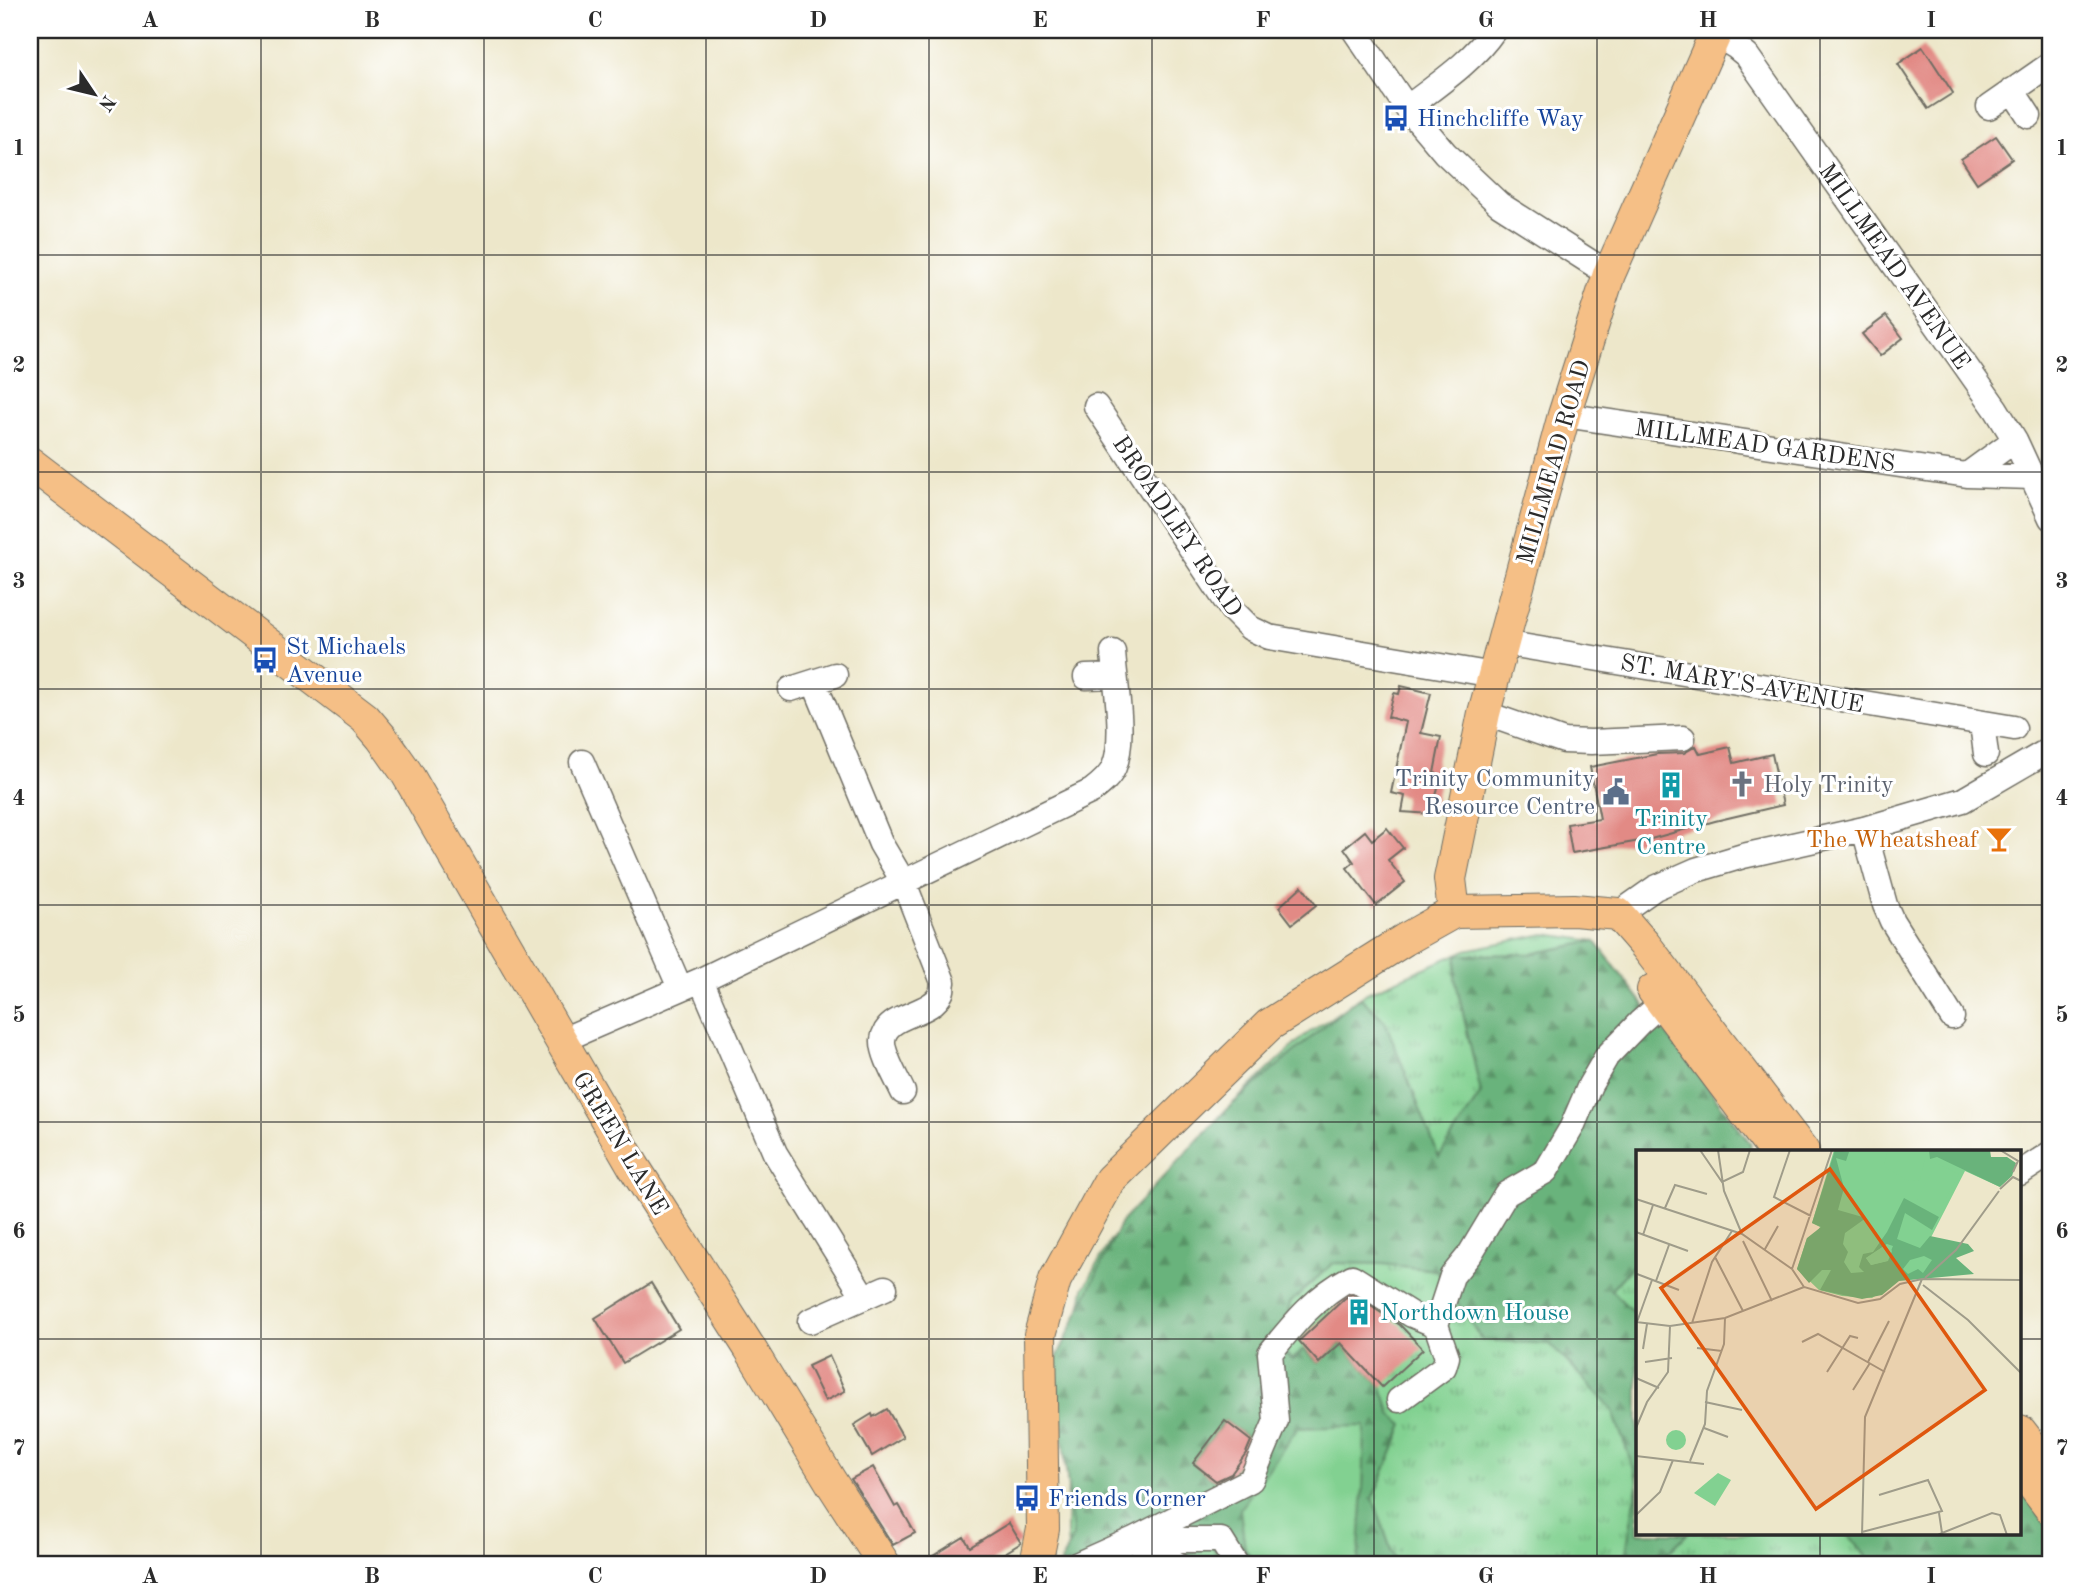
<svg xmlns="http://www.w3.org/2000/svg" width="2081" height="1594" font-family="'Old Standard TT',serif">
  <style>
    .grass { fill: url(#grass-tufts); stroke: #567e5e; stroke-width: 2 }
    .forest { fill: url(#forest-firs); stroke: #4a6f53; stroke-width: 2; fill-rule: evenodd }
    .garden { fill: #82d191; stroke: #567e5e; stroke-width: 2 }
    .building { fill: #e28a85 }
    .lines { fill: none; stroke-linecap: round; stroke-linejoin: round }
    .minor-casing { stroke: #6f6d63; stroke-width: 27 }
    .major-casing { stroke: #6f6d63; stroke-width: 34 }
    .minor { stroke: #fff; stroke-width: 24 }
    .major { stroke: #f5bf86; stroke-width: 32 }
    .grid { fill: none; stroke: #2b2b2b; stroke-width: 2; stroke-opacity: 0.55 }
    .labels { text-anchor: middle; stroke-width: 6; stroke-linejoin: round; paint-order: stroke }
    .transit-label { font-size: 24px; fill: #164399; stroke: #fff; text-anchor: start }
    .street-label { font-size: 24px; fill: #2b2b2b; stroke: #fff }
    .service-label { font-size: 24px; fill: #4e5e75; stroke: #fff; text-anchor: end }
    .worship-label { font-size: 24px; fill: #5b616d; stroke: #fff; text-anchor: start }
    .culture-label { font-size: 24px; fill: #0d838f; stroke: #fff }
    .food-label { font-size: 24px; fill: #c56008; stroke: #fff; text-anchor: end }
    .inset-road { fill: none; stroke: #9f9c8a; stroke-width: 2 }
    .view { fill: #df570e; fill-opacity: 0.15; stroke: #df570e; stroke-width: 3.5 }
    .inset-edge { fill: none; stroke: #2b2b2b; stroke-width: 3.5 }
    .neatline { fill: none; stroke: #2b2b2b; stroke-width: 2.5 }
    .grid-label { font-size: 23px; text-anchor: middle; font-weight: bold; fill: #2b2b2b }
  </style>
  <defs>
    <pattern id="grass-tufts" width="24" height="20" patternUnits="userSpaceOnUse" patternTransform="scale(1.75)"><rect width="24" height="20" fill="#82d191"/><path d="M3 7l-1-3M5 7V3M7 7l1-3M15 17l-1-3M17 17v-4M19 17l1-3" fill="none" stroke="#6baa77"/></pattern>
    <pattern id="forest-firs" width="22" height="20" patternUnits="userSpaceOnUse" patternTransform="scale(1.75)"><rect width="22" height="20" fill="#69b37b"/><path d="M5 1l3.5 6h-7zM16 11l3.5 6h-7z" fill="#579265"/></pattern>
  </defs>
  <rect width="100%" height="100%" fill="#fff"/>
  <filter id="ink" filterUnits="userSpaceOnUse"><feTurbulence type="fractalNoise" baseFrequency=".0143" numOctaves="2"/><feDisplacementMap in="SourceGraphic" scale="14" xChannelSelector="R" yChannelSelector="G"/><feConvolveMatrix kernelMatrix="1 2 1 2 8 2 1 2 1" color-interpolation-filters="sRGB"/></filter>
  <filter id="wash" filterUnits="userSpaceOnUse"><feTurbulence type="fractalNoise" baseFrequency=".00686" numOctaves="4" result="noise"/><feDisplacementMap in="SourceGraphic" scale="28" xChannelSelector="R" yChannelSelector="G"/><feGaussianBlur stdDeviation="1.57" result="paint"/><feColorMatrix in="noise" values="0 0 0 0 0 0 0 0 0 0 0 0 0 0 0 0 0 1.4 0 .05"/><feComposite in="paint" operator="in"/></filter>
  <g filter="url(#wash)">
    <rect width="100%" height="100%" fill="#ede7ca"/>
    <!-- grass -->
    <path class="grass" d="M1545,934l50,7 155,202 -112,8v382h382v-45l31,40v36h-982l-2,-30 3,-171 14,-74 26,-48 116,-131 77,-73 64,-44 99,-43z"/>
    <!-- forest -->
    <path class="forest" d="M1595,941l155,202 1,8h-113v112l-5,2 -22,25 21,21 6,-2v172l-26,-72 -62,-65 -68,-4 -46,-70 -54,-6 -49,-1 -43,40 -9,46 12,11 10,-11 16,14 22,-20 41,44 9,27 13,11 -31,73 23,66h-38l5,-76 2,-62 -67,2 -58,81 5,39 10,16h-33l-11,-20 -38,20h-113l13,-28 -18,-174 66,-140 105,-112 124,-106 11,-6 24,23 54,136 42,-64 -26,-115 2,-23 73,-1zM1225,1421l29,22 -33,42 -28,-22z
      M1638,1481v52h50l-31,31h-33z
      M2020,1489l31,41v34h-178l-27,-31h174z"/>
    <!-- garden -->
    <path class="garden" d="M1365,1426l-2,62 -5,76h-103l-10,-16 -5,-39 58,-81z"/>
    <g id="blocks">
      <!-- building -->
      <path class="building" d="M1923,47l30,46 -25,16 -30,-45z
        M1996,136l16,23 -35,24 -16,-24z
        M1886,316l17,22 -23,18 -18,-22z
        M1401,686l30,7 -10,40 20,4 -7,36 7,1 -9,40 -30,-2 3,-16 -14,-3 15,-71 -18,-5 6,-24 5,1z
        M1696,746l4,8 30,-7 4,16 38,-9 11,51 -68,16 -64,18 -79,14 -5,-29 33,-5 -10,-52 67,-13 27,-1z
        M1387,828l16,20 -15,12 17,22 -29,23 -29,-37 7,-6 -10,-14 21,-17 7,9z
        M1302,886l14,19 -24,19 -13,-17z
        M651,1283l28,46 -56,34 -28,-45z
        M1352,1294l48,31 23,24 -41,38 -41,-44 -22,20 -20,-22 45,-42z
        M829,1356l16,35 -20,10 -17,-35z
        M887,1409l16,28 -31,19 -18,-31 18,-11 1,3z
        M1225,1421l26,20 -5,12 -15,21 -15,7 -23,-18z
        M873,1467l22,40 4,-2 16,28 -22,12 -42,-66z
        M1009,1523l12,20 -34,21h-67l44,-27 6,10z"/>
    </g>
  </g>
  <g filter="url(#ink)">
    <use href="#blocks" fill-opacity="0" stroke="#6f6d63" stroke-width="2"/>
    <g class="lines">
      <!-- minor casing -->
      <g class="minor-casing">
        <path id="minor" d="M1354,30l53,78 38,45 54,51 110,70
          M1714,34l22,13 11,9 249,353 19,31 36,78
          M2012,90l17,26
          M1989,107l62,-43
          M1407,108c31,-24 65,-46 87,-78
          M1096,406l136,204 18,18 19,9 225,38
          M1564,415l403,60 66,2
          M1967,475l48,-35
          M1503,643l511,85
          M1086,677l29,-1
          M814,682l67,162 23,39 39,99c-1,4 0,8 -2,11 -9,23 -56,20 -58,47 -1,14 14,39 20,52
          M791,689l44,-14
          M1484,713l80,28 27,1 92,-4
          M1982,724l4,30
          M582,762l98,226
          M1864,829l21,76 7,16 60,96
          M1618,914l37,-26 41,-18 47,-14 121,-27 99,-29 79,-46 9,-1
          M701,980l74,173 89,144
          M560,1041l141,-61 391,-189c9,-7 18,-14 22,-24 12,-29 1,-83 -1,-115
          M2020,1173l31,-20
          M810,1321l75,-33
          M1399,1400l45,-33 3,-10 -11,-32
          M1134,1539l117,-59 25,-59 -6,-68c25,-31 46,-57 82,-76l60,38 24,10 16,-49 18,-22 36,-60 40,-23 26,-44 18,-42 17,-29 33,-34 22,-19
          M1134,1540l43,24
          M1078,1564l56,-25 87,1 15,24"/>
      </g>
      <!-- major casing -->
      <g class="major-casing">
        <path id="major" d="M30,463l335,255 17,20 24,34 228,395 115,180 82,135 53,82
          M1454,912l-4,-33 34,-166 80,-298 45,-141 108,-244
          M1618,914l27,31 158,206
          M1653,990l121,161
          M2020,1431l31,40
          M2020,1468l31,41
          M1036,1564l7,-35 -3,-194 15,-55 55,-100 159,-155 135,-85 50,-28 120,-2 44,4"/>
      </g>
      <!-- minor -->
      <use href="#minor" class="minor"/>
      <!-- major -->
      <use href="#major" class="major"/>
    </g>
  </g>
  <!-- grid -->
  <path class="grid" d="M261,30v1534M484,30v1534M706,30v1534M929,30v1534M1152,30v1534M1374,30v1534M1597,30v1534M1820,30v1121M30,255h2021M30,472h2021M30,689h2021M30,905h2021M30,1122h2021M30,1339h1608M2020,1339h31M1820,1533v31"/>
  <!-- icons -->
  <defs>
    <g id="bus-bare" transform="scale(2.1)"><path d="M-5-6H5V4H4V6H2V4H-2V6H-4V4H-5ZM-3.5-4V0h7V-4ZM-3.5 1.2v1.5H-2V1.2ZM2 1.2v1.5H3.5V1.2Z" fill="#1a4fb4" stroke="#fff" stroke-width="2.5" paint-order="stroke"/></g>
    <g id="church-bare" transform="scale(2.1)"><path d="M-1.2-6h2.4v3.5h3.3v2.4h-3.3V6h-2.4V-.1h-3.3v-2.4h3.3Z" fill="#6b7280" stroke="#fff" stroke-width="2.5" paint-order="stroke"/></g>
    <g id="building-bare" transform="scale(2.1)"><path d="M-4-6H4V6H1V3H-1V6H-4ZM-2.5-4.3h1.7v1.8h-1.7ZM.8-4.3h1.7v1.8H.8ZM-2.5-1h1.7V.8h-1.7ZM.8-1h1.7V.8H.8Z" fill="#0f9aa8" stroke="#fff" stroke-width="2.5" paint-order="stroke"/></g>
    <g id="civic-bare" transform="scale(2.1)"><path d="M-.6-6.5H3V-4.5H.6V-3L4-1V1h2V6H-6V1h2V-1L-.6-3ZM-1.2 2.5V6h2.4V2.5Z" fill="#5c6f8a" stroke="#fff" stroke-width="2.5" paint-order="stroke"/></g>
    <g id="bar-bare" transform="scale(2.1)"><path d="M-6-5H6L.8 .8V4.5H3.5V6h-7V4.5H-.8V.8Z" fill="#e8710a" stroke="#fff" stroke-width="2.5" paint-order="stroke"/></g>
  </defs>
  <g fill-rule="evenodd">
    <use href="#bus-bare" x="1396" y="118"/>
    <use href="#bus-bare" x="265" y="660"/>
    <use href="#church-bare" x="1742" y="784"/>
    <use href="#building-bare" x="1671" y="785"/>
    <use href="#civic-bare" x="1616" y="792"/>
    <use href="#bar-bare" x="1999" y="839"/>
    <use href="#building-bare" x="1359" y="1312"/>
    <use href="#bus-bare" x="1027" y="1498"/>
  </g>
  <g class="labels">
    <!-- transit labels -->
    <g class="transit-label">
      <text x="1417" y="126">Hinchcliffe Way</text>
      <text x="286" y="654">St Michaels<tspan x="286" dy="28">Avenue</tspan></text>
      <text x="1048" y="1506">Friends Corner</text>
    </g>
    <!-- street labels -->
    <g class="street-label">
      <text transform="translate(1895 266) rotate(55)" y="8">MILLMEAD AVENUE</text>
      <text transform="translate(1765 445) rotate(8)" y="8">MILLMEAD GARDENS</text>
      <text transform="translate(1553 462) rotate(-74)" y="8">MILLMEAD ROAD</text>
      <text transform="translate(1178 526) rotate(56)" y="8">BROADLEY ROAD</text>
      <text transform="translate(1742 683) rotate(10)" y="8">ST. MARY'S AVENUE</text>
      <text transform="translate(621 1143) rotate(59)" y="8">GREEN LANE</text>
    </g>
    <!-- service labels -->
    <g class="service-label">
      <text x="1595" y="786">Trinity Community<tspan x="1595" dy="28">Resource Centre</tspan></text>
    </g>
    <!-- worship labels -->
    <g class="worship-label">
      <text x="1763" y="792">Holy Trinity</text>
    </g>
    <!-- culture labels -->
    <g class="culture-label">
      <text x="1671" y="826">Trinity<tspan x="1671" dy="28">Centre</tspan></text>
      <text x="1380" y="1320" text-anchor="start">Northdown House</text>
    </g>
    <!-- food labels -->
    <g class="food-label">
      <text x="1978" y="847">The Wheatsheaf</text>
    </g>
  </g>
  <!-- overview -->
  <g transform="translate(1636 1150)">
    <rect width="385" height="385" fill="#ede7ca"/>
    <path d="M198,0h139l27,37 -35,-16 -42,82 17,9 -16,14 -20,1 -32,21 -30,-2 -23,-6 -22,-21 10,-31 6,2 7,-13 -8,-4zM30 290a10 10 0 1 1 20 0a10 10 0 1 1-20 0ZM82,323l13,7 -16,26 -21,-13z" fill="#82d191"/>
    <path d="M199,0l14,2 -3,9 -10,-3 8,30 -6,22 28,8 -21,15 -2,11 5,8 -4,10 7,11 13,-1 -5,-5 4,-13 10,-2 14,-20 17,-34 35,19 -7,13 -27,-17 -8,26 23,9 10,-12 38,8 6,7 -18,7 18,16 -75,7 -17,14 -20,4 -42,-9 11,-20h-9l-13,13 -12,-14 10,-31 14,-11 -9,-4zM251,94l6,2 -6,15 -16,4 -5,-7zM288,106l8,4 -9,13 -5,-4 -10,5 -5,-5 7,-9zM293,0h61l1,7h16l9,6 -4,13 -12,11 -63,-30 -7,2z" fill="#69b37b" fill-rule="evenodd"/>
    <path d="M252,0h39l-7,30 -12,1 -24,-15zM300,13l23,11 -20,37 -22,-11zM251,94l5,7 -4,10 -17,4 -5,-7z" fill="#82d191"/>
    <path class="inset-road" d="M64,0l22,32 21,-10 7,-22M82,0l6,41 18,43M154,0l-16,47 37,19M364,0l18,11 -5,11M364,39l13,-12 8,4M0,49l106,35 50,35M29,58l10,-23 32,9M0,82l52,19M7,85l10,-30M107,91l29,60M129,99l13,-23M79,107l28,54M156,119l12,18 54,16 22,-4 20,-15 22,-5 99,1M156,119l40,-119M1,124l42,16M289,128l31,-28 43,-59M20,131l13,-36M287,135l45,35 53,53M0,172l34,4 55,-8 79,-31M1,172l15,-42M56,173l20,-61 20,-31M166,192l16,-8 67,38M61,198l25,3M7,199l4,-25M9,212l27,-4M232,212l21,-41M191,222l23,-36 8,2M0,228l23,10M217,240l17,-27M69,252l37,8M0,278l11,-26 21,-30 2,-46M68,278l24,9M0,306l68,8M54,311l15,-37 2,-33 17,-47 1,-26M0,365l24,-23 13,-32M226,382l80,-21 -14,-31 -49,15M306,383l50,-20 8,2 7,20M226,385l3,-118 57,-138M302,385l4,-2 -3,-20"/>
    <path class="view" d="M194,19l155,221 -169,119 -155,-221z"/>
    <rect width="385" height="385" class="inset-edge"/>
  </g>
  <!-- margin -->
  <rect width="2081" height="1594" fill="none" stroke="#fff" stroke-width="77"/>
  <!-- north arrow -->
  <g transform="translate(94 94) rotate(125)" stroke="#ffffff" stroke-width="5" paint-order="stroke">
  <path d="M0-5L12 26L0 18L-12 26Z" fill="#2b2b2b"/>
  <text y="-10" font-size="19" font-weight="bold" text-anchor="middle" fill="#2b2b2b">N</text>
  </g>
  <rect x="38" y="38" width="2004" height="1518" class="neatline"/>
  <g class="grid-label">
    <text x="150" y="27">A</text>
    <text x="372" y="27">B</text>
    <text x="595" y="27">C</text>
    <text x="818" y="27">D</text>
    <text x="1040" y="27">E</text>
    <text x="1263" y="27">F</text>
    <text x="1486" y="27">G</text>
    <text x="1708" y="27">H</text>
    <text x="1931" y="27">I</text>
    <text x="19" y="155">1</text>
    <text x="2062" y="155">1</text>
    <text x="19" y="372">2</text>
    <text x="2062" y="372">2</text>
    <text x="19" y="588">3</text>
    <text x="2062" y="588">3</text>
    <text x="19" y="805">4</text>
    <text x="2062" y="805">4</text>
    <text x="19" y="1022">5</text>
    <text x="2062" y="1022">5</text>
    <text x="19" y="1238">6</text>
    <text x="2062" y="1238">6</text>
    <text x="19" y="1455">7</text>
    <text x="2062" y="1455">7</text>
    <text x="150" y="1583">A</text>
    <text x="372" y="1583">B</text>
    <text x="595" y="1583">C</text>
    <text x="818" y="1583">D</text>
    <text x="1040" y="1583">E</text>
    <text x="1263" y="1583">F</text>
    <text x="1486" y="1583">G</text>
    <text x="1708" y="1583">H</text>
    <text x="1931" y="1583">I</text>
  </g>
</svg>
